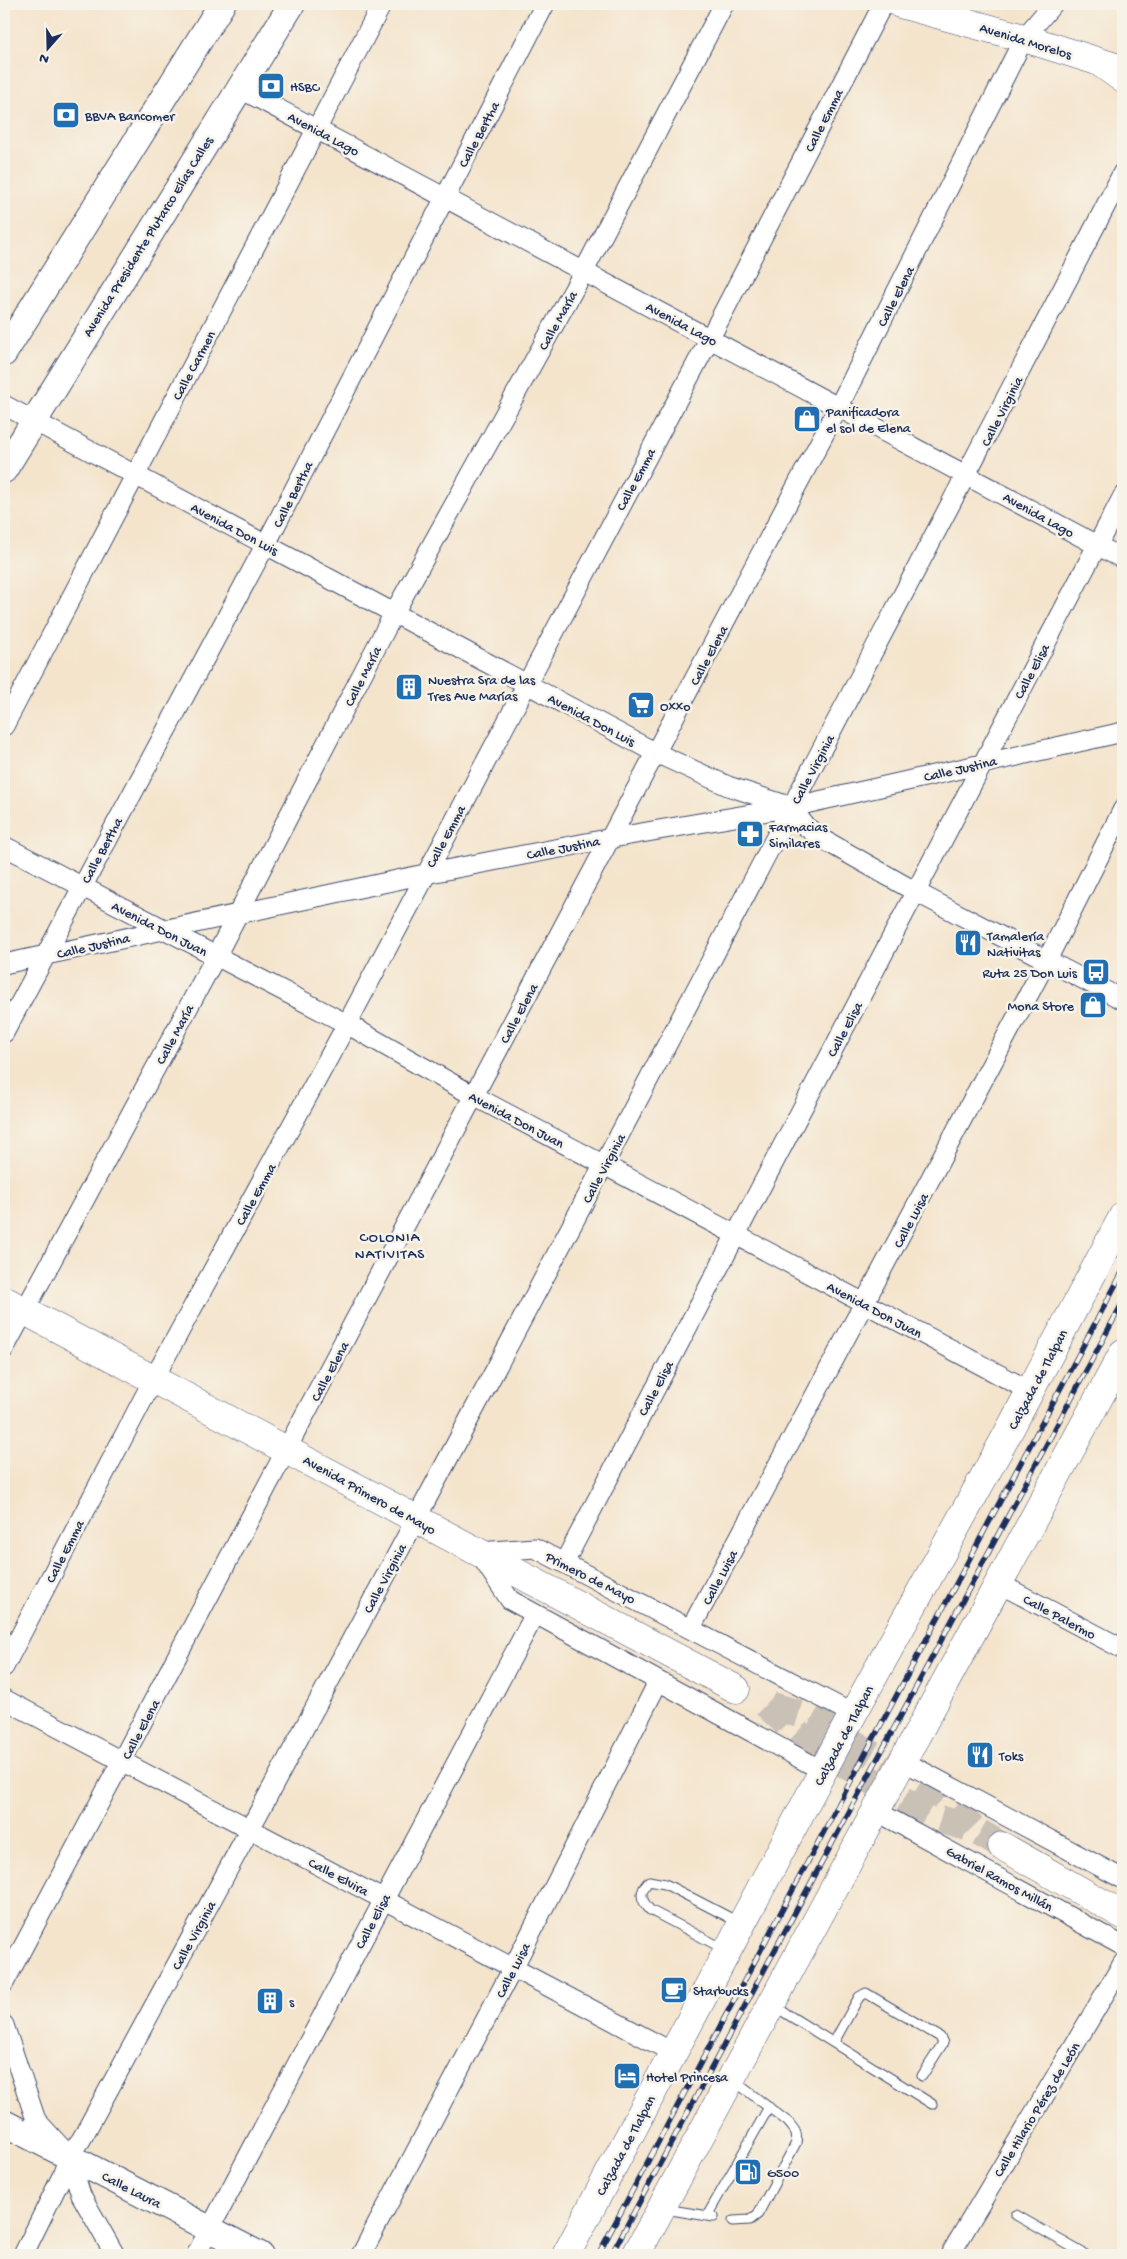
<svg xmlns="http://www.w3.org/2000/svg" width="1127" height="2259" font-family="'Gochi Hand',sans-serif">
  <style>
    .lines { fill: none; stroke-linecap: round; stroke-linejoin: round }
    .primary-tunnel { stroke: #c9c0b6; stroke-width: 28; stroke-dasharray: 28 14; stroke-linecap: butt }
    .lane-casing { stroke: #3c4a6e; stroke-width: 11 }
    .street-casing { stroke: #3c4a6e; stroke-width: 21 }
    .secondary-casing { stroke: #3c4a6e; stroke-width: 28 }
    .primary-casing { stroke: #3c4a6e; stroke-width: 29 }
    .highway-casing { stroke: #3c4a6e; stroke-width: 29 }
    .lane { stroke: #fff; stroke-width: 9 }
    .street { stroke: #fff; stroke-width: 19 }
    .secondary { stroke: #fff; stroke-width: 26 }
    .primary { stroke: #fff; stroke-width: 28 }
    .highway { stroke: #fff; stroke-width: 28 }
    .rail-casing { stroke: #1b2f5e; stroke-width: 5.5 }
    .rail { stroke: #f7f3e8; stroke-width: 4; stroke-dasharray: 11; stroke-linecap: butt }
    .labels { text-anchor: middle; stroke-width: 5; stroke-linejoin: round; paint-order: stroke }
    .street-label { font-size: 14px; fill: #1b2f5e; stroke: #f7f3e8 }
    .poi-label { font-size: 14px; fill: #1b2f5e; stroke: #f7f3e8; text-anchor: start }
    .neighbourhood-label { font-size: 15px; letter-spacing: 1px; fill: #1b2f5e; stroke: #f7f3e8 }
  </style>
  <rect width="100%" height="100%" fill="#f7f3e8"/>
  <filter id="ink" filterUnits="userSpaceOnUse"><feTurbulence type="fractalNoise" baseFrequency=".02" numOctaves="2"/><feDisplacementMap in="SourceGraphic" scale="10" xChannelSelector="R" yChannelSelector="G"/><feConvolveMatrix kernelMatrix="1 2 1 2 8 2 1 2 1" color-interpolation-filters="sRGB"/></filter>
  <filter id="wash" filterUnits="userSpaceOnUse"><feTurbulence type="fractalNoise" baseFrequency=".0096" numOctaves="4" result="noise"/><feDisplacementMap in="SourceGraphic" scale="20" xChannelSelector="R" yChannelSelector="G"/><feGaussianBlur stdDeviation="1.12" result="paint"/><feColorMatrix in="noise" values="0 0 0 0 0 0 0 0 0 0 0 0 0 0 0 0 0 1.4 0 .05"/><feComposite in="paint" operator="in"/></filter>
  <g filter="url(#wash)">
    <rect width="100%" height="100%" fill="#f4e4cc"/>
  </g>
  <g filter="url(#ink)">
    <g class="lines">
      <!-- primary-tunnel -->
      <path class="primary-tunnel" d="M766,1704l35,33 128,79 44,13 29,17
        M772,1706l38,11 131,79 31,32"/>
      <!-- lane casing -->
      <g class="lane-casing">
        <path id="lane" d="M724,1949l-74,-39c-10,-11 -11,-18 -1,-29l16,3 75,39
          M774,2006l158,98
          M834,2042l25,-45 7,-4 74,44 3,6 -21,33
          M665,2209l49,8
          M1016,2215l70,40
          M707,2216l62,-109
          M733,2221l17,-1 8,-6 38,-71c2,-10 -1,-13 -8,-21l-55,-42"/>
      </g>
      <!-- street casing -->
      <g class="street-casing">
        <path id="street" d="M239,88l884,471
          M4,405l652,348 72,33 64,21 13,19 21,15 90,51 207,108
          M4,726l378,-722
          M4,846l343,178 127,72 556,295
          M4,964l421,-90 187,-36 180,-31 331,-75
          M4,1033l262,-489 279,-540
          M4,1349l212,-393 178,-343 190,-342 140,-267
          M479,1552l56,-4 318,166
          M480,1555l30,45 313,171
          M564,1563l559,-1067
          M998,1583l125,66
          M691,1628l356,-668 76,-151
          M4,1667l149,-287 194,-356 363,-686 173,-334
          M4,1699l670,354
          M903,1761l220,118
          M876,1811l247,135
          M4,1983l835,-1577 185,-368 29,-34
          M4,2025l32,95 33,36 12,39 34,60
          M23,2255l39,-79 7,-20 12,-16c238,-435 470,-873 700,-1313 114,-218 230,-436 342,-655
          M196,2255l339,-641
          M361,2255l152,-287 145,-286
          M950,2255l173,-292"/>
      </g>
      <!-- secondary casing -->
      <g class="secondary-casing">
        <path id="secondary" d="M4,353l218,-349
          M4,470l288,-466
          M4,2123l256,132"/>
      </g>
      <!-- primary casing -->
      <g class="primary-casing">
        <path id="primary" d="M900,4l124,34 98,31
          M4,1300l732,389
          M1002,1846l121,69"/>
      </g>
      <!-- highway casing -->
      <g class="highway-casing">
        <path id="highway" d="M1099,62l24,17
          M566,2255l287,-541 149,-270 121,-228
          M636,2255l487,-902"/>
      </g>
      <!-- lane -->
      <use href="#lane" class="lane"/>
      <!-- street -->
      <use href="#street" class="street"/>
      <!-- secondary -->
      <use href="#secondary" class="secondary"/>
      <!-- primary -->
      <use href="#primary" class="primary"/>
      <!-- highway -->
      <use href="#highway" class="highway"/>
      <!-- rail casing -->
      <g class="rail-casing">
        <path id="rail" d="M598,2255l525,-984
          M611,2255l512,-953"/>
      </g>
      <!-- rail -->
      <use href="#rail" class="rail"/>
    </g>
  </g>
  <!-- icons -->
  <defs>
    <g id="bank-square" transform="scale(1.4375)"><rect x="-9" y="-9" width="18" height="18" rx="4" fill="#1f6fb2" stroke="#f7f3e8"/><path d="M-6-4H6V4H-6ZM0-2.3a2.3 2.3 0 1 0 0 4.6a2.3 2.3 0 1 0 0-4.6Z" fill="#fff"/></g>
    <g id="shop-square" transform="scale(1.4375)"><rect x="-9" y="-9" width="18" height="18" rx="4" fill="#1f6fb2" stroke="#f7f3e8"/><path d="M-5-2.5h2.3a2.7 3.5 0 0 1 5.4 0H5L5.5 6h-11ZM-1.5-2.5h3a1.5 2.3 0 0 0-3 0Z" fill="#fff"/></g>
    <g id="building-square" transform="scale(1.4375)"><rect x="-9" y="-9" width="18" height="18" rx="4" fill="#1f6fb2" stroke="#f7f3e8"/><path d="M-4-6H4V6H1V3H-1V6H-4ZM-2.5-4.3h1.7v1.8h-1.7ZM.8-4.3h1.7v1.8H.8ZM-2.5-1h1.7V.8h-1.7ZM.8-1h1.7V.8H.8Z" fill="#fff"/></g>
    <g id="supermarket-square" transform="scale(1.4375)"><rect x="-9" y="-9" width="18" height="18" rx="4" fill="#1f6fb2" stroke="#f7f3e8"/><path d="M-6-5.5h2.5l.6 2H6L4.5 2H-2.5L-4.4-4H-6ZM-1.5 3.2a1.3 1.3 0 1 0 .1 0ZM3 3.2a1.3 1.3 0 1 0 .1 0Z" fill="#fff"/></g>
    <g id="pharmacy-square" transform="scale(1.4375)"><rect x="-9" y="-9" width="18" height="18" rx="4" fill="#1f6fb2" stroke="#f7f3e8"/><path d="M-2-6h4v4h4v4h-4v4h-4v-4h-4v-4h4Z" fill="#fff"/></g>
    <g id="restaurant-square" transform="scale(1.4375)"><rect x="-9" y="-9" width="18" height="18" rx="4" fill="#1f6fb2" stroke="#f7f3e8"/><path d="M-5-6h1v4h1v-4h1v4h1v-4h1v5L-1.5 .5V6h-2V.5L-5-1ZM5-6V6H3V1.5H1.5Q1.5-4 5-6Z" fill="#fff"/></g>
    <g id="bus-square" transform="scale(1.4375)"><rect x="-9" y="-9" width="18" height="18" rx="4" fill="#1f6fb2" stroke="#f7f3e8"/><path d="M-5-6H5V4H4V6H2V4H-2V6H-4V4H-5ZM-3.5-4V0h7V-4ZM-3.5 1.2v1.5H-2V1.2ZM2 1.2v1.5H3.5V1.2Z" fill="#fff"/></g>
    <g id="cafe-square" transform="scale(1.4375)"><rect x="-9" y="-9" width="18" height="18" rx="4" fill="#1f6fb2" stroke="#f7f3e8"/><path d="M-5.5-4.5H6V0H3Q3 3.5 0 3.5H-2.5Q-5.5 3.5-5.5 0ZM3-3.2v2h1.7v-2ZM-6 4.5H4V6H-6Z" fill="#fff"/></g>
    <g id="hotel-square" transform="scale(1.4375)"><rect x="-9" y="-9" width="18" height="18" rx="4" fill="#1f6fb2" stroke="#f7f3e8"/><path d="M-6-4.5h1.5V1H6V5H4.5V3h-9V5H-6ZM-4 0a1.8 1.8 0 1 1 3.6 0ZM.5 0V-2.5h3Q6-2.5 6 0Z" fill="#fff"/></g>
    <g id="fuel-square" transform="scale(1.4375)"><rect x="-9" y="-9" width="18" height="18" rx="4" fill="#1f6fb2" stroke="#f7f3e8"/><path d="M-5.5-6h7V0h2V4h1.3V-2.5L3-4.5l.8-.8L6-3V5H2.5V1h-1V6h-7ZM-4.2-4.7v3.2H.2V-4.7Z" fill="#fff"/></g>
  </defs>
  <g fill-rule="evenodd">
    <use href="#bank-square" x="271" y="86"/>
    <use href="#bank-square" x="66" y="115"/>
    <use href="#shop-square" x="807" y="419"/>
    <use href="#building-square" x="409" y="687"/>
    <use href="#supermarket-square" x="641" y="705"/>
    <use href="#pharmacy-square" x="750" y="834"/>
    <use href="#restaurant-square" x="968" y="943"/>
    <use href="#bus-square" x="1096" y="972"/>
    <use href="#shop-square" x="1093" y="1005"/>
    <use href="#restaurant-square" x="980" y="1755"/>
    <use href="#cafe-square" x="674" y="1990"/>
    <use href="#building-square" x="270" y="2001"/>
    <use href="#hotel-square" x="627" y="2076"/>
    <use href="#fuel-square" x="748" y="2172"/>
  </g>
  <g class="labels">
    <!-- street labels -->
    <g class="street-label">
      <text transform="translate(1026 40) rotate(17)" y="5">Avenida Morelos</text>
      <text transform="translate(823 120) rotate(-63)" y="5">Calle Emma</text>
      <text transform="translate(324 133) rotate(28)" y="5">Avenida Lago</text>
      <text transform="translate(478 134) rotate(-62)" y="5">Calle Bertha</text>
      <text transform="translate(147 236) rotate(-58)" y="5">Avenida Presidente Plutarco Elías Calles</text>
      <text transform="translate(895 296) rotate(-63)" y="5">Calle Elena</text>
      <text transform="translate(557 320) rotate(-61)" y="5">Calle María</text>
      <text transform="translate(682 323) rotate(28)" y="5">Avenida Lago</text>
      <text transform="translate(193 365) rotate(-62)" y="5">Calle Carmen</text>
      <text transform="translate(1001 411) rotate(-63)" y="5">Calle Virginia</text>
      <text transform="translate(635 479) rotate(-62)" y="5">Calle Emma</text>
      <text transform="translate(292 494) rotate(-63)" y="5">Calle Bertha</text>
      <text transform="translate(1039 514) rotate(29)" y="5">Avenida Lago</text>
      <text transform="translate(235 528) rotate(28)" y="5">Avenida Don Luis</text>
      <text transform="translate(708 655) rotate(-62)" y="5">Calle Elena</text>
      <text transform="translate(1031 671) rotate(-62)" y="5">Calle Elisa</text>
      <text transform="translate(362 676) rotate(-63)" y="5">Calle María</text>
      <text transform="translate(592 719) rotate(28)" y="5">Avenida Don Luis</text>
      <text transform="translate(960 768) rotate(-13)" y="5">Calle Justina</text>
      <text transform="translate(812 769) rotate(-62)" y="5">Calle Virginia</text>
      <text transform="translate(445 836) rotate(-62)" y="5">Calle Emma</text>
      <text transform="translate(563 847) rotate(-11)" y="5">Calle Justina</text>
      <text transform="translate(101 850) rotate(-62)" y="5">Calle Bertha</text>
      <text transform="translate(160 928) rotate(27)" y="5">Avenida Don Juan</text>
      <text transform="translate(93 945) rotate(-13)" y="5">Calle Justina</text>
      <text transform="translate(518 1013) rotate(-62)" y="5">Calle Elena</text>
      <text transform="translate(844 1029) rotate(-62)" y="5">Calle Elisa</text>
      <text transform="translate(174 1034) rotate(-62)" y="5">Calle María</text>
      <text transform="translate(517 1119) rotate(28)" y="5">Avenida Don Juan</text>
      <text transform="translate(603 1168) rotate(-62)" y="5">Calle Virginia</text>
      <text transform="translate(255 1194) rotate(-61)" y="5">Calle Emma</text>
      <text transform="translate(910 1220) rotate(-62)" y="5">Calle Luisa</text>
      <text transform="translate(875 1309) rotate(28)" y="5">Avenida Don Juan</text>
      <text transform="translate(329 1371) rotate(-62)" y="5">Calle Elena</text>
      <text transform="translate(1037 1379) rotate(-62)" y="5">Calzada de Tlalpan</text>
      <text transform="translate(655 1388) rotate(-62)" y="5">Calle Elisa</text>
      <text transform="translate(370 1494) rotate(29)" y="5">Avenida Primero de Mayo</text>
      <text transform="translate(64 1551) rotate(-63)" y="5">Calle Emma</text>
      <text transform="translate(591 1577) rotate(27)" y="5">Primero de Mayo</text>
      <text transform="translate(719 1577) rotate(-62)" y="5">Calle Luisa</text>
      <text transform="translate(384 1578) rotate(-62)" y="5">Calle Virginia</text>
      <text transform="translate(1060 1616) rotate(28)" y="5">Calle Palermo</text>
      <text transform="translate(140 1729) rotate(-62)" y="5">Calle Elena</text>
      <text transform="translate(843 1735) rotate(-62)" y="5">Calzada de Tlalpan</text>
      <text transform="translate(339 1876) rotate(28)" y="5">Calle Elvira</text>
      <text transform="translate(1000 1878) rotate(29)" y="5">Gabriel Ramos Millán</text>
      <text transform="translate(372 1921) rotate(-62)" y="5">Calle Elisa</text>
      <text transform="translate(193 1935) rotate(-61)" y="5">Calle Virginia</text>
      <text transform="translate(512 1970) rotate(-63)" y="5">Calle Luisa</text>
      <text transform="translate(1036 2109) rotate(-59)" y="5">Calle Hilario Pérez de León</text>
      <text transform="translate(625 2145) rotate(-62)" y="5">Calzada de Tlalpan</text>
      <text transform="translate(132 2189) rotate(27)" y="5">Calle Laura</text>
    </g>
    <!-- poi labels -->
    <g class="poi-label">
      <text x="290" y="91">HSBC</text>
      <text x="85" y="120">BBVA Bancomer</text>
      <text x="826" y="416">Panificadora<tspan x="826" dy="16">el sol de Elena</tspan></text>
      <text x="428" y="684">Nuestra Sra de las<tspan x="428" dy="16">Tres Ave Marías</tspan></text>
      <text x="660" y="710">Oxxo</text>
      <text x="769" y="831">Farmacias<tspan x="769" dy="16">Similares</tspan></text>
      <text x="987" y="940">Tamalería<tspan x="987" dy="16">Nativitas</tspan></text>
      <text x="1077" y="977" text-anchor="end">Ruta 25 Don Luis</text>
      <text x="1074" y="1010" text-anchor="end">Mona Store</text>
      <text x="999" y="1760">Toks</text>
      <text x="693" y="1995">Starbucks</text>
      <text x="289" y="2006">s</text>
      <text x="646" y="2081">Hotel Princesa</text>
      <text x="767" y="2177">G500</text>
    </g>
    <!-- neighbourhood labels -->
    <g class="neighbourhood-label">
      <text x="390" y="1241">COLONIA<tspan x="390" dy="17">NATIVITAS</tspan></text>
    </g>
  </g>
  <!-- margin -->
  <rect width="1127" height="2259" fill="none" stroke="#f7f3e8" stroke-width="20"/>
  <!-- north arrow -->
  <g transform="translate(48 48) rotate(200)" stroke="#f7f3e8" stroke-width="4" paint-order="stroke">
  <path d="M0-4L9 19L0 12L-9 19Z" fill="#1b2f5e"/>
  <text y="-8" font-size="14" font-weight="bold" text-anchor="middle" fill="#1b2f5e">N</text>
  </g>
</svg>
